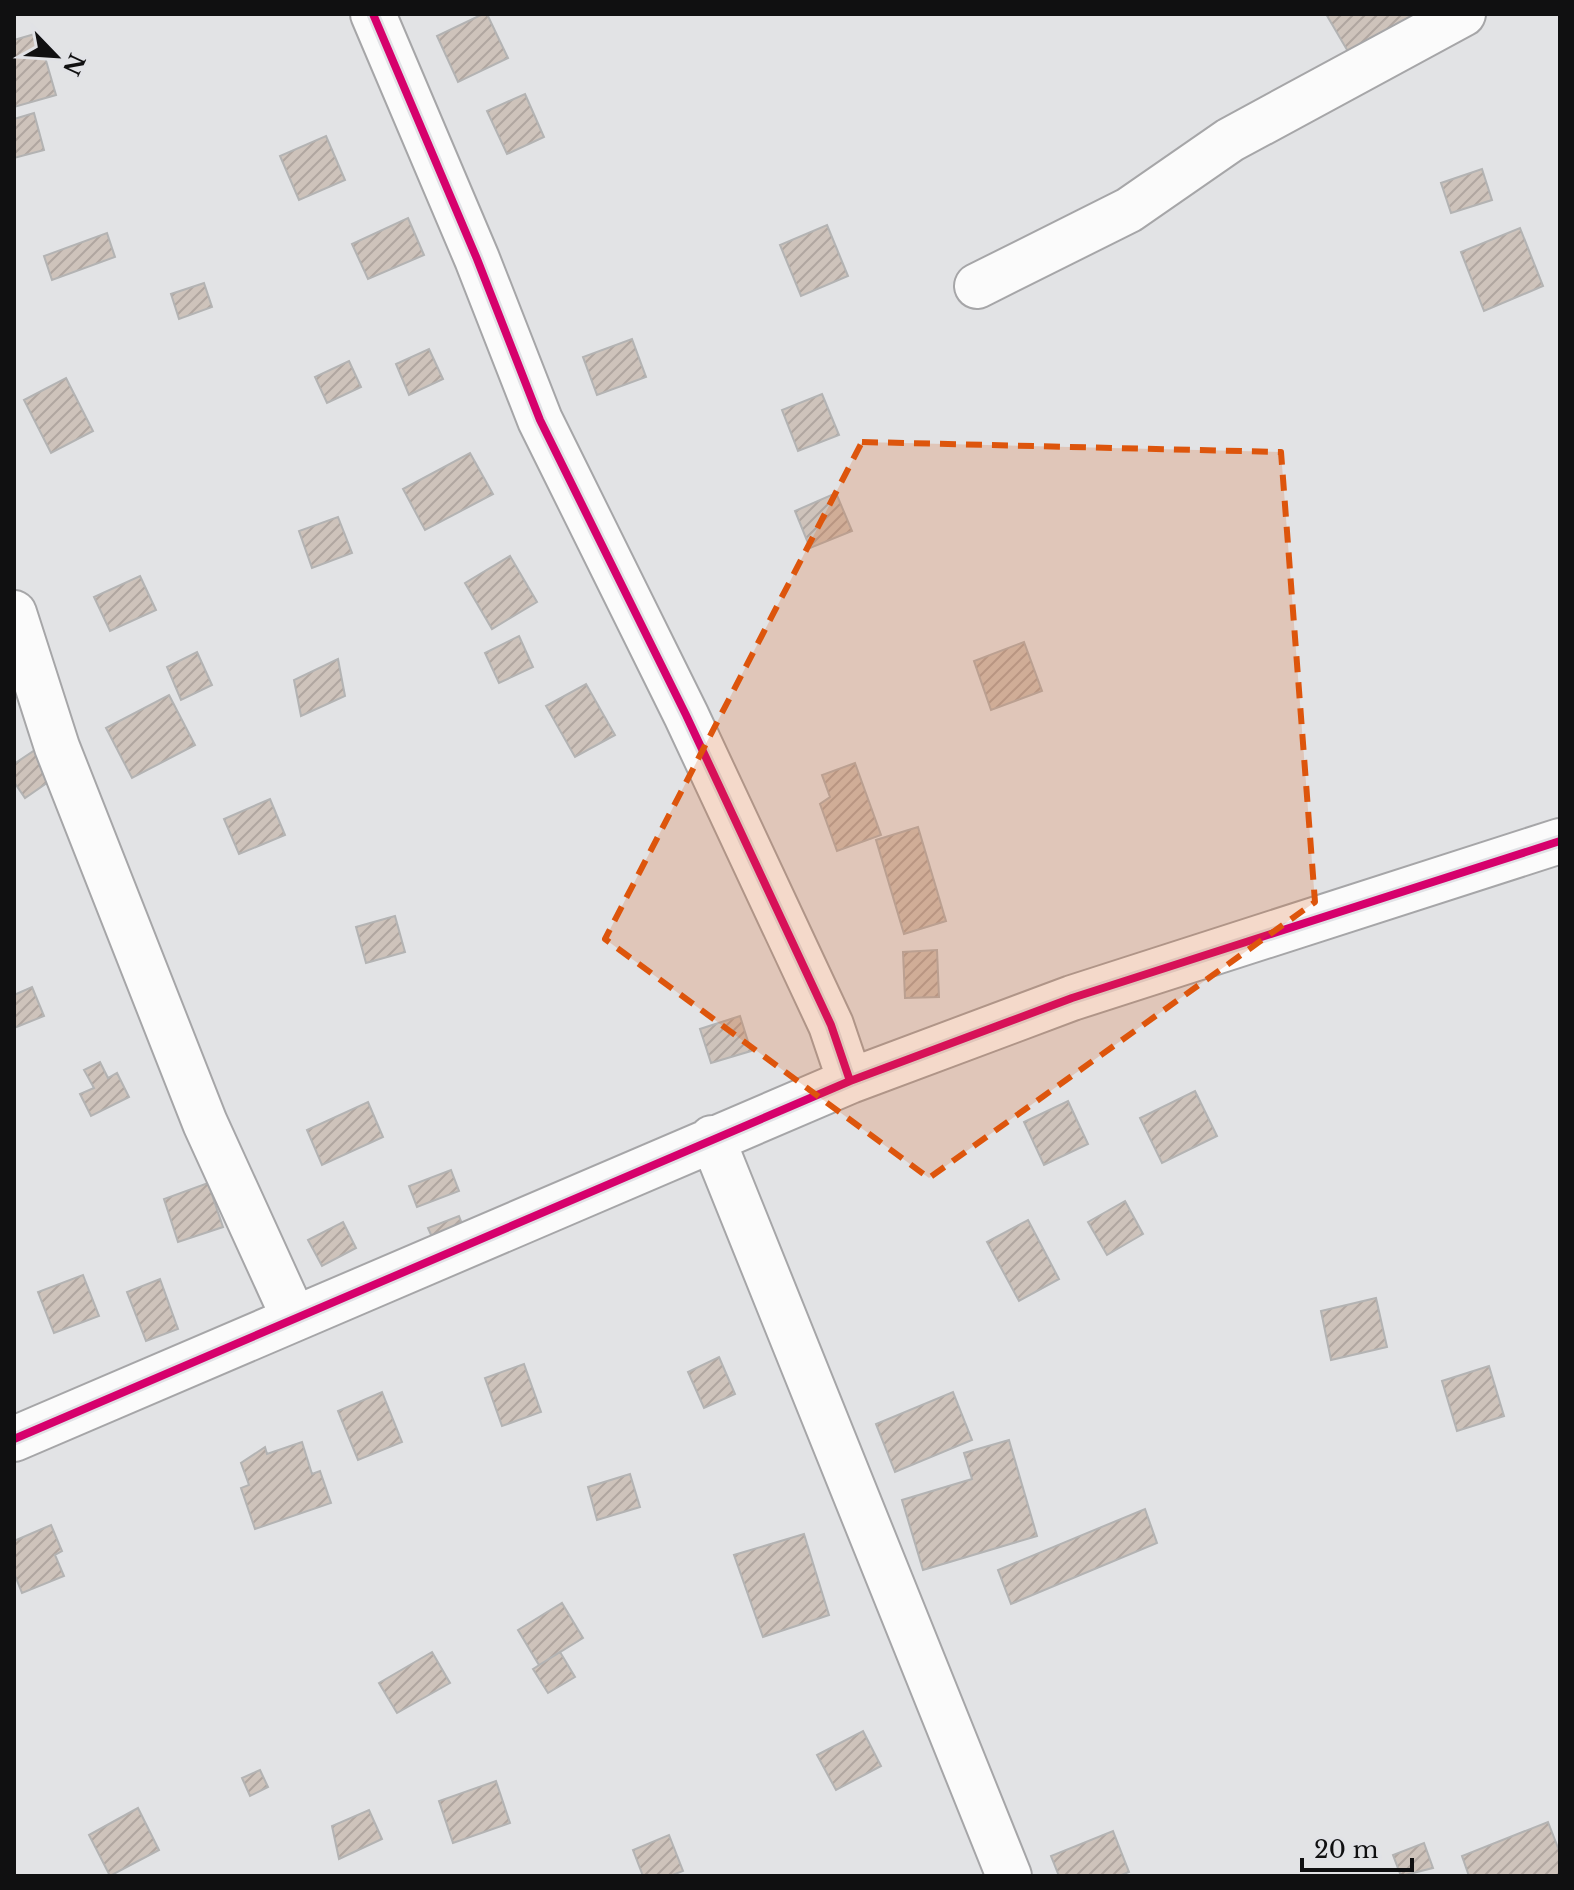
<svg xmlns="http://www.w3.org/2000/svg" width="1574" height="1890" font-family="'Libre Baskerville',serif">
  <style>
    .building { fill: url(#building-hatch); stroke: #b3b3b3; stroke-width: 2 }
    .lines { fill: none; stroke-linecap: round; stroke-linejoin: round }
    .street-casing { stroke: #a6a6a8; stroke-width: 48 }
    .street { stroke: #fbfbfb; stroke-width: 44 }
    .cycleway-casing { stroke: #e1e2e6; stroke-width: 13 }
    .cycleway { stroke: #d6006c; stroke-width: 8 }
    .marked { fill: #dd550c; fill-opacity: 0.2; stroke: #dd550c; stroke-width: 6; stroke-dasharray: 16 10; stroke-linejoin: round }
  </style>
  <defs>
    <pattern id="building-hatch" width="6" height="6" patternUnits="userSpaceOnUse" patternTransform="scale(2)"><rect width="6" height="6" fill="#cec3bb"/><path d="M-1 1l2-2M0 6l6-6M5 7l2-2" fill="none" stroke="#b0a6a0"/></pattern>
  </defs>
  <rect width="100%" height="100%" fill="#e2e3e5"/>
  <!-- building -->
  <path class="building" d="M483,14h4l21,44 -50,24 -21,-46z
    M1326,14h93l-69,41z
    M38,33l18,62 -42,12v-67z
    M525,94l19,43 -37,17 -20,-43z
    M34,113l10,37 -30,8v-39z
    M326,136l19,44 -46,20 -19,-44z
    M1482,169l10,31 -41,13 -10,-30z
    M408,218l16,37 -56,24 -16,-35z
    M827,225l21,51 -47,20 -21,-51z
    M1520,228l23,58 -59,25 -23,-59z
    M107,233l8,24 -63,23 -8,-24z
    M204,283l8,24 -33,12 -8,-25z
    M632,339l14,38 -49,18 -14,-38z
    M429,349l14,30 -34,16 -13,-31z
    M349,361l12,26 -34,16 -12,-26z
    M66,378l27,53 -42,22 -27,-53z
    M822,394l17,41 -41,16 -16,-41z
    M470,453l23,41 -68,36 -22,-41z
    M836,493l16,38 -42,17 -15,-37z
    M338,517l14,36 -40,15 -13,-37z
    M510,556l27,46 -45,27 -27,-46z
    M140,576l16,34 -46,21 -16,-34z
    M519,636l14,31 -34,16 -14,-30z
    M1024,642l18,49 -51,19 -17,-49z
    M197,652l15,33 -31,15 -14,-33z
    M338,659l7,37 -44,20 -7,-36z
    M586,684l29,51 -40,22 -29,-51z
    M169,695l26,50 -63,33 -26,-50z
    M35,750l19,28 -29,20 -11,-16v-18z
    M855,763l26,72 -44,16 -17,-47 10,-7 -8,-22z
    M270,799l15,36 -46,19 -15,-35z
    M918,827l28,94 -42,13 -28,-94z
    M395,916l10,36 -39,11 -10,-36z
    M937,950l2,47 -34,1 -2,-46z
    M32,987l12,29 -30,12v-33z
    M740,1016l11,35 -40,12 -11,-34z
    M100,1062l8,16 9,-5 12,24 -38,19 -11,-22 14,-6 -10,-18z
    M1195,1091l22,45 -55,27 -22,-45z
    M1068,1101l20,43 -44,21 -20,-43z
    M368,1102l15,35 -61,28 -15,-35z
    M451,1170l8,21 -42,16 -8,-21z
    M208,1183l15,44 -45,15 -14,-43z
    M1125,1201l18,33 -36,21 -19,-33z
    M459,1216l7,18 -30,12 -8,-18z
    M1028,1220l31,59 -40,22 -32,-59z
    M343,1222l13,26 -34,18 -14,-26z
    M83,1275l16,41 -45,17 -16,-41z
    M160,1279l18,50 -32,12 -19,-49z
    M1376,1298l11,49 -56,13 -10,-49z
    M719,1357l16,37 -31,14 -16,-36z
    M524,1364l17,48 -39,14 -17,-48z
    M1489,1366l15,50 -47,15 -15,-50z
    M382,1392l20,50 -44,18 -20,-49z
    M953,1392l19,48 -77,32 -19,-48z
    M1009,1440l28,96 -114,34 -21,-70 70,-21 -8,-26z
    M302,1442l10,32 8,-3 11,32 -76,26 -14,-41 8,-3 -8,-22 24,-16 2,7z
    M630,1474l10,33 -43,13 -9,-33z
    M1145,1509l12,34 -146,61 -13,-34z
    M51,1525l11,26 -7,4 9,21 -42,17 -8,-20v-32z
    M804,1534l25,81 -66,22 -29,-82z
    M562,1603l21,35 -44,27 -21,-35z
    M432,1652l18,31 -53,30 -18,-30z
    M560,1652l15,25 -27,16 -15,-24z
    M863,1731l18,35 -45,24 -19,-35z
    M260,1770l8,17 -18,9 -8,-18z
    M496,1781l14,42 -57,20 -14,-42z
    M138,1808l21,42 -49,26 -21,-41z
    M369,1810l13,29 -43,20 -7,-33z
    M1548,1822l12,31v23h-91l-7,-20z
    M1113,1831l16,41 -10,4h-60l-8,-20z
    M669,1835l14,36 -13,5h-27l-10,-26z
    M1424,1843l9,25 -32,8 -8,-21z"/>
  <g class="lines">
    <!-- street casing -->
    <g class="street-casing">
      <path id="street" d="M373,14l104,245 63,161 146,295 145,310 19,56
        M977,286l152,-76 101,-70 233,-126
        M14,613l43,134 148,376 89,195
        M712,1138l297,738
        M14,1439l836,-358 222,-83 488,-157"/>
    </g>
    <!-- street -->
    <use href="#street" class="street"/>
    <!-- cycleway casing -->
    <g class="cycleway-casing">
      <path id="cycleway" d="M373,14l104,245 63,161 146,295 145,310 19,56
        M14,1439l836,-358 222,-83 488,-157"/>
    </g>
    <!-- cycleway -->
    <use href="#cycleway" class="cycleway"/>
  </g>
  <!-- marked area -->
  <path class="marked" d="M862,442l419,10 34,450 -386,276 -324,-239z"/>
  <!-- border -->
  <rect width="1574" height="1890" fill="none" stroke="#101011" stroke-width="32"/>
  <!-- north arrow -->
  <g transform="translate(56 56) rotate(115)" stroke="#e1e2e6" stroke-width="6" paint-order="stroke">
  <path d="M0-6L14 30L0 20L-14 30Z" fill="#101011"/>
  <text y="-12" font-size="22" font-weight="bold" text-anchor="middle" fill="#101011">N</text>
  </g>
  <!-- scale -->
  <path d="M1302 1858v12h110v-12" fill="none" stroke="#101011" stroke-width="4"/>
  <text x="1314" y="1858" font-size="24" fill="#101011" stroke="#e1e2e6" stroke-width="6" paint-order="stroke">20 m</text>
</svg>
